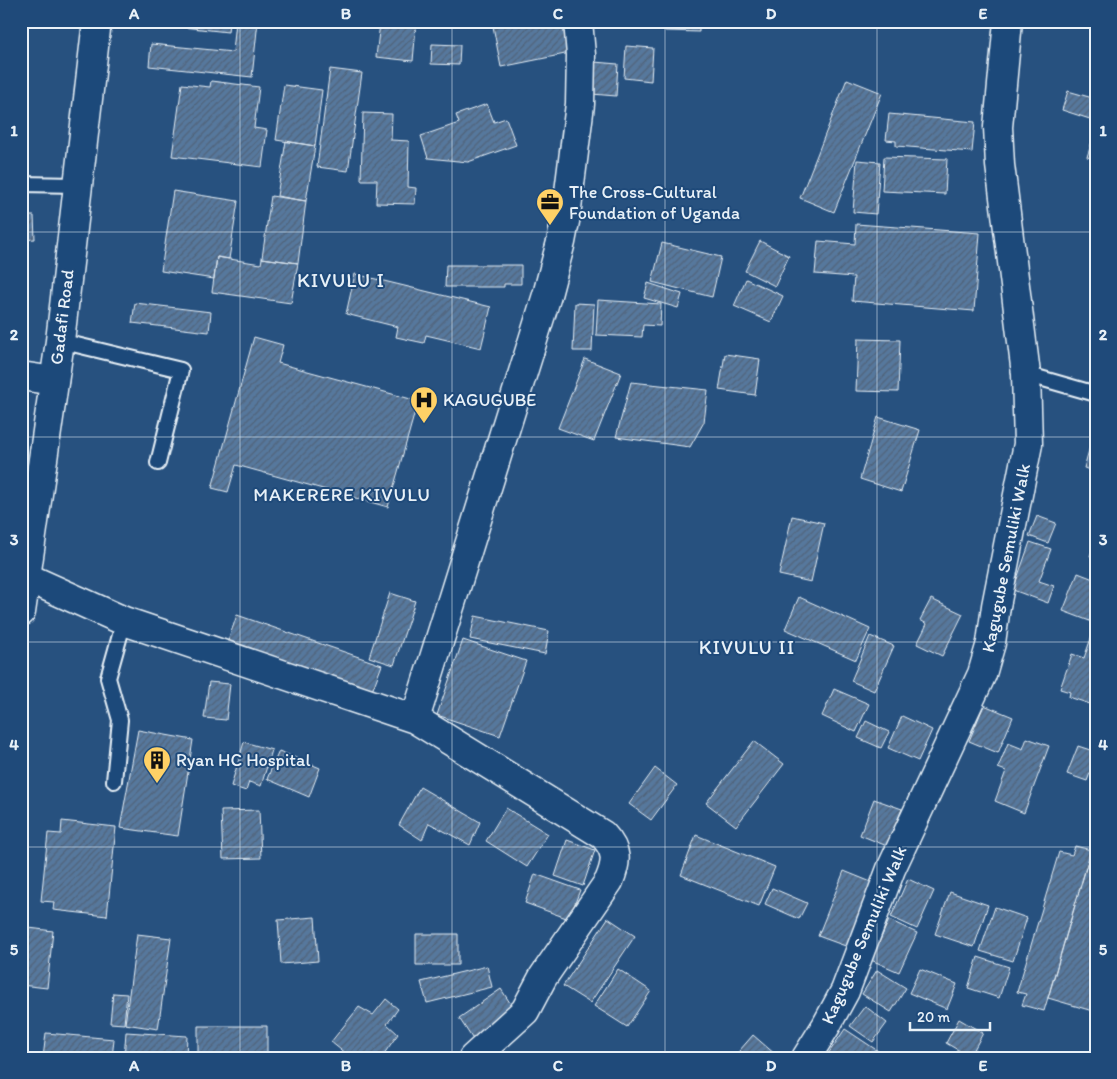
<svg xmlns="http://www.w3.org/2000/svg" width="1117" height="1079" font-family="Itim,sans-serif">
  <style>
    .building { fill: url(#building-hatch); stroke: #e8f1f8 }
    .lines { fill: none; stroke-linecap: round; stroke-linejoin: round }
    .lane-casing { stroke: #e8f1f8; stroke-width: 18 }
    .street-casing { stroke: #e8f1f8; stroke-width: 31 }
    .secondary-casing { stroke: #e8f1f8; stroke-width: 31 }
    .lane { stroke: #1f4a7a; stroke-width: 14 }
    .street { stroke: #1f4a7a; stroke-width: 28 }
    .secondary { stroke: #1f4a7a; stroke-width: 28 }
    .grid { fill: none; stroke: #e8f1f8; stroke-width: 1; stroke-opacity: 0.55 }
    .labels { text-anchor: middle; stroke-width: 4; stroke-linejoin: round; paint-order: stroke }
    .poi-label { font-size: 18px; fill: #e8f1f8; stroke: #1f4a7a; text-anchor: start }
    .street-label { font-size: 18px; fill: #e8f1f8; stroke: #1f4a7a }
    .neighbourhood-label { font-size: 19px; letter-spacing: 1px; fill: #e8f1f8; stroke: #1f4a7a }
    .quarter-label { font-size: 20px; letter-spacing: 1px; fill: #e8f1f8; stroke: #1f4a7a }
    .neatline { fill: none; stroke: #e8f1f8; stroke-width: 2 }
    .grid-label { font-size: 16px; text-anchor: middle; font-weight: bold; fill: #e8f1f8 }
  </style>
  <defs>
    <pattern id="building-hatch" width="6" height="6" patternUnits="userSpaceOnUse" patternTransform="scale(1.25)"><rect width="6" height="6" fill="#57789d"/><path d="M-1 1l2-2M0 6l6-6M5 7l2-2" fill="none" stroke="#4f6278"/></pattern>
  </defs>
  <rect width="100%" height="100%" fill="#27517f"/>
  <filter id="ink" filterUnits="userSpaceOnUse"><feTurbulence type="fractalNoise" baseFrequency=".02" numOctaves="2"/><feDisplacementMap in="SourceGraphic" scale="10" xChannelSelector="R" yChannelSelector="G"/><feConvolveMatrix kernelMatrix="1 2 1 2 8 2 1 2 1" color-interpolation-filters="sRGB"/></filter>
  <g filter="url(#ink)">
    <!-- building -->
    <path class="building" d="M173,21h56l-1,11 -55,-6z
      M236,21h22l-6,56 -103,-11 2,-22 82,8z
      M492,21h72l6,32 -69,14z
      M666,21h33v11l-34,-1z
      M380,23l36,4 -3,34 -37,-4z
      M432,44l28,1 -1,20 -28,-1z
      M626,46l27,2 -2,33 -27,-3z
      M594,62l24,2 -2,32 -24,-2z
      M330,69l32,4 -14,98 -31,-4z
      M847,79l35,14 -48,119 -34,-14z
      M211,81l48,6 -5,41 13,2 -5,37 -90,-11 10,-72 28,3z
      M284,85l38,5 -7,56 -39,-6z
      M1068,91l28,8v22l-34,-11z
      M487,104l7,18 12,-4 10,27 -48,17 -40,-4 -7,-22 38,-13 -3,-8z
      M363,113l29,1 -1,26 18,1 -1,46 8,1 -1,16 -39,-1 1,-23h-16z
      M889,114l86,8 -3,30 -76,-6v-5l-10,-1z
      M1094,135h2v24l-9,-2z
      M286,141l29,5 -9,55 -29,-5z
      M884,157l63,2 -2,35 -63,-3z
      M857,160l23,2 -4,52 -23,-2z
      M173,191l65,10 -9,58 -12,-2 -3,22 -53,-8z
      M271,196l35,5 -8,62 -36,-5z
      M21,216h13l1,23 -14,1z
      M856,224l124,9 -6,78 -122,-10 2,-24 -39,-3 3,-33 37,3z
      M760,241l29,15 -14,30 -30,-15z
      M662,243l59,14 -9,40 -60,-15z
      M217,257l44,7 1,-6 36,5 -7,40 -79,-11z
      M446,265h75v19h-17v3h-59z
      M355,274l136,33 -10,41 -55,-13 -2,8 -28,-6 2,-10 -52,-13z
      M746,279l37,17 -12,26 -37,-16z
      M648,283l34,11 -4,14 -34,-10z
      M598,300l63,4 -1,22 -17,-1 -1,12 -46,-2z
      M135,303l76,9 -2,20 -77,-9z
      M575,303l19,1 -2,47h-19z
      M254,337l29,8 -5,18 140,38 -30,106 -152,-42 -8,27 -16,-4z
      M858,339l42,1 -2,52 -42,-1z
      M725,354l35,5 -5,36 -36,-5z
      M585,359l36,14 -27,68 -36,-13z
      M1096,360v15l-5,-2z
      M631,382l77,8 -4,32 -14,25 -74,-10z
      M878,417l42,13 -19,62 -41,-13z
      M1096,425v46l-12,-3z
      M792,516l32,7 -13,59 -32,-7z
      M1037,516l19,7 -8,20 -19,-7z
      M1096,540v18l-6,-2z
      M1030,542l21,7 -12,32 15,5 -6,17 -35,-13z
      M1078,573l18,7 -1,43 -32,-12z
      M390,593l25,8 -21,64 -25,-8z
      M799,597l71,32 -14,31 -71,-31z
      M931,599l32,15 -21,42 -25,-12 10,-20 -7,-4z
      M237,615l145,50 -10,26 -144,-50z
      M475,616l74,15 -4,23 -75,-15z
      M1095,627l1,1v78l-27,-9 1,-5 -10,-3 12,-35 12,4z
      M870,636l24,10 -20,45 -23,-10z
      M463,640l63,21 -26,75 -63,-21z
      M209,682l21,2 -4,36 -22,-2z
      M834,689l35,15 -13,28 -34,-16z
      M984,705l29,12 -15,36 -29,-12z
      M902,716l30,14 -14,31 -30,-13z
      M866,721l23,11 -8,16 -23,-10z
      M138,730l55,10 -15,96 -58,-8z
      M1027,738l22,8 -25,67 -29,-12 11,-30 -8,-3 10,-25 15,6z
      M754,741l30,23 -48,62 -30,-23z
      M244,742l28,8 -11,36 -12,-4 -3,9 -15,-5z
      M1078,746l18,6v6l-9,23 -20,-7z
      M279,751l41,17 -11,29 -42,-18z
      M655,768l22,17 -26,35 -22,-16z
      M420,787l60,35 -10,23 -41,-22 -7,17 -23,-15z
      M874,799l28,10 -15,37 -27,-11z
      M506,808l42,26 -21,33 -41,-26z
      M259,810l2,48 -38,1 -2,-48z
      M62,821l54,6 -9,89 -54,-6 1,-8 -13,-1 7,-68 13,1z
      M696,835l79,32 -16,39 -78,-31z
      M567,840l28,10 -12,36 -28,-10z
      M1075,846l16,4 -47,161 -22,-6 4,-11 -9,-2 42,-140 13,3z
      M1088,861l8,2v149l-48,-14z
      M844,871l32,13 -25,64 -33,-12z
      M535,874l45,16 -11,29 -44,-16z
      M908,879l26,12 -17,38 -26,-12z
      M772,888l35,15 -8,16 -34,-15z
      M950,892l38,13 -14,42 -39,-13z
      M995,907l32,11 -14,43 -33,-10z
      M315,917l3,44 -37,3 -3,-44z
      M608,918l27,18 -45,67 -27,-17z
      M889,920l28,13 -18,39 -28,-12z
      M21,927l32,4 -6,57 -26,-3z
      M137,934l34,4 -13,91 -33,-5z
      M416,934h42v31h-42z
      M978,957l31,10 -10,31 -31,-10z
      M487,966l5,21 -65,16 -6,-21z
      M618,969l33,22 -24,36 -33,-21z
      M920,969l37,15 -10,25 -38,-16z
      M877,970l29,18 -15,24 -29,-18z
      M501,989l15,23 -42,29 -15,-23z
      M113,993l14,1 -3,30 -14,-1z
      M386,999l12,10 -11,15 11,10 -17,24h-30l-20,-16 28,-35 14,8z
      M865,1006l22,17 -14,19 -23,-16z
      M959,1019l24,14 -13,24 -24,-14z
      M198,1026h69v32h-69z
      M845,1029l33,22 -4,7h-41l-5,-4z
      M126,1032l61,4 -1,22h-62z
      M46,1033l68,6 -2,19h-69z
      M753,1035l23,20 -2,3h-41z"/>
    <g class="lines">
      <!-- lane casing -->
      <g class="lane-casing">
        <path id="lane" d="M21,184l57,1
          M60,341l121,29 -23,93
          M1026,374l70,20
          M114,781l6,-61 -12,-42 16,-57"/>
      </g>
      <!-- street casing -->
      <g class="street-casing">
        <path id="street" d="M21,376l33,5
          M26,577l98,44 291,98 188,116c15,16 14,27 6,46l-66,96 -18,34 -52,47
          M415,719l132,-424 14,-53 5,-26 14,-112 1,-49 -3,-34
          M806,1058l20,-32 19,-35 46,-122 91,-195 9,-31 5,-37 32,-162 -2,-70 -26,-209 -2,-38 10,-106"/>
      </g>
      <!-- secondary casing -->
      <g class="secondary-casing">
        <path id="secondary" d="M21,612l39,-271 37,-320"/>
      </g>
      <!-- lane -->
      <use href="#lane" class="lane"/>
      <!-- street -->
      <use href="#street" class="street"/>
      <!-- secondary -->
      <use href="#secondary" class="secondary"/>
    </g>
  </g>
  <!-- grid -->
  <path class="grid" d="M240,21v1037M452,21v1037M665,21v1037M877,21v1037M21,232h1075M21,437h1075M21,642h1075M21,847h1075"/>
  <!-- icons -->
  <defs>
    <g id="office-pin" transform="scale(1.4375)"><path d="M0 17L-7.5 6A9.5 9.5 0 1 1 7.5 6Z" fill="#ffd166" stroke="#1f4a7a"/><path d="M-6-3h4V-5.5h4V-3h4V5H-6ZM-1-4.5V-3h2v-1.5ZM-6 0V1H6V0Z" fill="#111"/></g>
    <g id="hospital-pin" transform="scale(1.4375)"><path d="M0 17L-7.5 6A9.5 9.5 0 1 1 7.5 6Z" fill="#ffd166" stroke="#1f4a7a"/><path d="M-5-5h3v3.5h4V-5h3V5h-3V1.5h-4V5h-3Z" fill="#111"/></g>
    <g id="building-pin" transform="scale(1.4375)"><path d="M0 17L-7.5 6A9.5 9.5 0 1 1 7.5 6Z" fill="#ffd166" stroke="#1f4a7a"/><path d="M-4-6H4V6H1V3H-1V6H-4ZM-2.5-4.3h1.7v1.8h-1.7ZM.8-4.3h1.7v1.8H.8ZM-2.5-1h1.7V.8h-1.7ZM.8-1h1.7V.8H.8Z" fill="#111"/></g>
  </defs>
  <g fill-rule="evenodd">
    <use href="#office-pin" x="550" y="202"/>
    <use href="#hospital-pin" x="424" y="400"/>
    <use href="#building-pin" x="157" y="760"/>
  </g>
  <g class="labels">
    <!-- poi labels -->
    <g class="poi-label">
      <text x="569" y="198">The Cross-Cultural<tspan x="569" dy="21">Foundation of Uganda</tspan></text>
      <text x="443" y="406">KAGUGUBE</text>
      <text x="176" y="766">Ryan HC Hospital</text>
    </g>
    <!-- street labels -->
    <g class="street-label">
      <text transform="translate(62 317) rotate(-83)" y="6">Gadafi Road</text>
      <text transform="translate(1006 558) rotate(-79)" y="6">Kagugube Semuliki Walk</text>
      <text transform="translate(864 935) rotate(-67)" y="6">Kagugube Semuliki Walk</text>
    </g>
    <!-- neighbourhood labels -->
    <g class="neighbourhood-label">
      <text x="342" y="501">MAKERERE KIVULU</text>
    </g>
    <!-- quarter labels -->
    <g class="quarter-label">
      <text x="341" y="287">KIVULU I</text>
      <text x="747" y="654">KIVULU II</text>
    </g>
  </g>
  <!-- margin -->
  <rect width="1117" height="1079" fill="none" stroke="#1f4a7a" stroke-width="55"/>
  <!-- scale -->
  <path d="M910 1022v8h80v-8" fill="none" stroke="#e8f1f8" stroke-width="2.5"/>
  <text x="917" y="1022" font-size="15" fill="#e8f1f8" stroke="#1f4a7a" stroke-width="4" paint-order="stroke">20 m</text>
  <rect x="28" y="28" width="1062" height="1024" class="neatline"/>
  <g class="grid-label">
    <text x="134" y="19">A</text>
    <text x="346" y="19">B</text>
    <text x="558" y="19">C</text>
    <text x="771" y="19">D</text>
    <text x="983" y="19">E</text>
    <text x="14" y="136">1</text>
    <text x="1103" y="136">1</text>
    <text x="14" y="340">2</text>
    <text x="1103" y="340">2</text>
    <text x="14" y="545">3</text>
    <text x="1103" y="545">3</text>
    <text x="14" y="750">4</text>
    <text x="1103" y="750">4</text>
    <text x="14" y="955">5</text>
    <text x="1103" y="955">5</text>
    <text x="134" y="1071">A</text>
    <text x="346" y="1071">B</text>
    <text x="558" y="1071">C</text>
    <text x="771" y="1071">D</text>
    <text x="983" y="1071">E</text>
  </g>
</svg>
